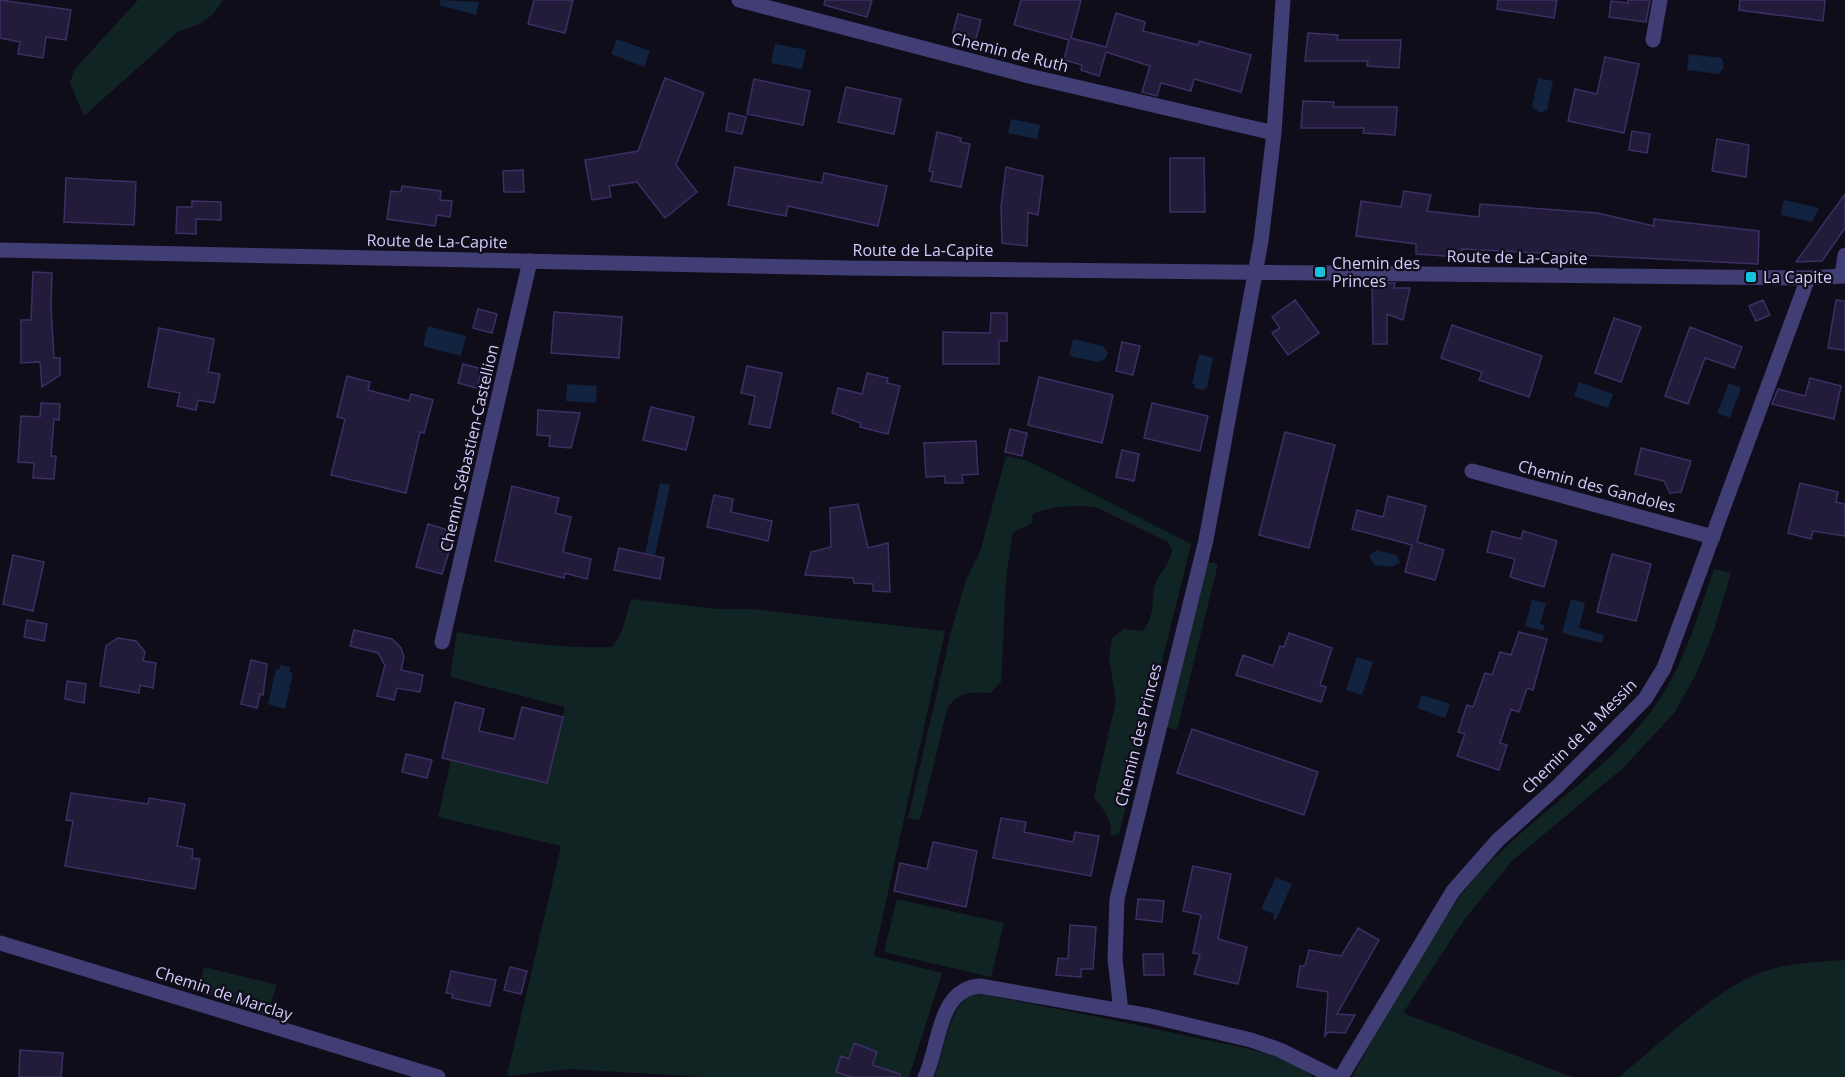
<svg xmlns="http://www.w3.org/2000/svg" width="1845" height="1077" font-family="'Open Sans',sans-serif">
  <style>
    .green { fill: #112424 }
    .water { fill: #12233f }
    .building { fill: #231b3a; stroke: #3c2f64; stroke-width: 1.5 }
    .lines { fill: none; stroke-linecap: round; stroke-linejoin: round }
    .minor { stroke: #413d75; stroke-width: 15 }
    .tertiary { stroke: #413d75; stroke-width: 15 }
    .poi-dot { fill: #17c0db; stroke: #100d1b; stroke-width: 2 }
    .labels { text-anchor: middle; stroke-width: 4.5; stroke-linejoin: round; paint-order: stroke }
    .street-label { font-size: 16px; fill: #d3ccfa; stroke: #100d1b }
    .poi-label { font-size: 16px; fill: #d3ccfa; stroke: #100d1b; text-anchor: start }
  </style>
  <rect width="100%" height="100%" fill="#100d1b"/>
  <!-- green -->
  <path class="green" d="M138,0h85c-11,18 -23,26 -44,31l-95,85 -14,-33 4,-13z
    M1006,456l20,4 165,84 -72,290 -9,2c4,-16 -7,-26 -16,-39l22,-96 -7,-43 3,-20 12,-9 18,2c16,-15 7,-36 15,-51 6,-11 13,-17 15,-30l-4,-8 -70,-34c-17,-4 -52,-2 -66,7l1,7c-7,6 -15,5 -21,13l-6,45 -5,102 -11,11c-20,-1 -33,-2 -43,17l-27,110 -12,-2 43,-186 15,-52 14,-28z
    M1208,562l10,2 -41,166 -11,-3z
    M1714,569l17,4 -18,60 -17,41 -21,38 -52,56 -111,93 -48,59 -61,93 169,64h-220c24,-45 49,-87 75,-130 16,-24 30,-50 50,-71 53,-60 127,-101 175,-166 31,-41 45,-92 62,-141z
    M631,599l85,10h36l193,22 -71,325 68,17 -33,104h-204l-137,-8 -61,7 54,-230 -123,-29 13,-57 96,23 18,-76 -115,-30 7,-45c52,9 102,17 156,15l9,-16z
    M897,899l107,24 -13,54 -107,-25z
    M1845,960v117h-226c38,-31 96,-87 140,-104 26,-10 58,-11 86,-13z
    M204,967l73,18 -11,31 -67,-25z
    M976,993c75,15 151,29 225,46 37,8 83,13 112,38h-379c11,-24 14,-77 42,-84z"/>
  <!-- water -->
  <path class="water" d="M441,0l38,2 -3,13 -37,-10z
    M617,39l33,12 -6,16 -33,-13z
    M775,44l31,6 -4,19 -31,-6z
    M1689,54l33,4 2,9 -5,7 -32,-4z
    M1538,78l15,3 -6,29 -7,3 -8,-6z
    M1011,119l29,6 -3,14 -29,-6z
    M1784,200l35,8 -7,14 -31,-7z
    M428,326l38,10 -5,20 -38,-10z
    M1073,339l30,7 5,7 -2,5 -8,4 -29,-6z
    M1199,354l14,4 -6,29 -4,3 -9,-2 1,-4h-3z
    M1579,382l34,12 -5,14 -34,-12z
    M1729,383l12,5 -11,30 -13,-5z
    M567,384l30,2 -1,17 -30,-2z
    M660,483l10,2 -15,70 -10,-1z
    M1377,550l19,5 4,7 -8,5 -18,-2 -5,-10z
    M1571,599l14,4 -6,25 25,7 -2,8 -40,-10z
    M1532,600l14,3 -6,21 5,2 -2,5 -18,-5z
    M1357,657l16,5 -11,33 -16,-5z
    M280,665l10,2 -1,5 4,1 -8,36 -17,-5 8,-35 3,1z
    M1422,695l28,9 -5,14 -28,-10z
    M1276,877l16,7 -16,36 -3,-1 1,-5 -13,-5z"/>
  <!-- building -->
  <path class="building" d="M0,0l71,10 -5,30 -20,-3 -3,21 -25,-4 2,-12 -20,-4z
    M534,0h39l-8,33 -37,-9z
    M825,0h47l-5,17 -43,-12z
    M1021,0h60l-10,38 35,9 10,-34 29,9 -2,9 55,14 1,-4 52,14 -10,37 -47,-13 -3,12 -30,-8 -4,13 -15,-4 8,-26 -44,-14 -7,24 -18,-6 1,-5 -18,-5 5,-20 -55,-15z
    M1498,0h59l-3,18 -57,-9z
    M1628,0h22l-4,22 -37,-5 2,-16 17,2z
    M1740,0h85l-2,21 -84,-11z
    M958,14l23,6 -6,22 -23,-6z
    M1308,33l30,2 -1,5h64l-2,28 -32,-2 1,-5h-63z
    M1605,57l34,7 -15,69 -56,-12 7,-32 22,5z
    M665,78l39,15 -28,72 21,27 -32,26 -28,-36 -28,4 2,11 -19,3 -7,-40 53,-9z
    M754,79l56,12 -7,34 -56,-11z
    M846,87l55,12 -7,35 -56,-12z
    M1303,101l31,1 -1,5h64l-2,28 -32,-2 1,-5h-63z
    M729,113l17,4 -4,17 -16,-3z
    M1632,131l18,3 -3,19 -18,-3z
    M937,132l24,6 -1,4 10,2 -9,43 -30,-6 2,-9 -4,-1z
    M1717,139l32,6 -3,32 -34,-6z
    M1170,158h34l1,54h-35z
    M735,167l87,16 2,-10 63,13 -9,40 -90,-20 -2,10 -58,-11z
    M1006,167l37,9 -5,39 -10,-3 -1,34 -25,-3 -1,-36z
    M523,170l1,22h-20l-1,-21z
    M66,178l70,4 -2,43 -70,-3z
    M402,186l39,5 -1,9 12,1 -2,16 -13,-2 -2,11 -48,-7 4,-28 10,1z
    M1404,191l27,4 -4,16 52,6 1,-13 117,9 57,13v-7l105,12 -1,33 -296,-15 -2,8 -44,-3v-10l-60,-8 5,-35 40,6z
    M1845,194v34l-23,33 -26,1z
    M192,201l29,1v18l-25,-1v15l-20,-1 1,-26h15z
    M33,272l19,1 -1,34 3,51h6v17l-18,12 -2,-25 -19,1v-43h10z
    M1372,283h23l-1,5h16l-7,32 -16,-6v30h-14z
    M1295,300l24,33 -31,22 -16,-22 8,-5 -8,-11z
    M1763,300l7,15 -14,6 -7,-15z
    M1836,300l9,1v49l-17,-2z
    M478,309l19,5 -5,19 -19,-5z
    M554,312l68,5 -3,41 -68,-5z
    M991,313h16v28h-8v23h-56v-32l47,1z
    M1614,318l27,9 -20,55 -26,-9z
    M1452,325l90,31 -13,41 -50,-17 3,-8 -41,-14z
    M1690,327l52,20 -8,21 -29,-10 -17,46 -23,-8z
    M159,328l55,11 -6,33 12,2 -6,29 -16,-3 -2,10 -19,-4 3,-13 -32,-6z
    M1122,342l18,4 -7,29 -17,-4z
    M463,364l19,5 -5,19 -19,-5z
    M747,366l35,7 -12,55 -21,-4 6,-28 -14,-3z
    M867,373l21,5 -1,5 13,3 -12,48 -28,-7 1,-4 -29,-10 6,-25 24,6z
    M347,376l23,6 -2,8 41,11 2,-7 22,6 -9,33 -4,-1 -14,61 -75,-18 14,-56 -8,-2z
    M1039,377l74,18 -11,48 -74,-18z
    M1810,378l31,8 -7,33 -62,-15 6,-15 27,7z
    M41,403l19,1 -1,16 -5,-1 -3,37h5l-2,23 -21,-1 1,-15 -16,-1 3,-46 19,1z
    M1152,403l56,13 -8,35 -56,-13z
    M651,407l43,10 -8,33 -43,-10z
    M538,410l42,3 -9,35 -22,-2 1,-10 -13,-1z
    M1010,429l17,4 -5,23 -17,-4z
    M1285,432l50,13 -26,103 -50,-13z
    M976,441l2,33 -16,1 1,8h-18v-7l-19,1 -2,-34z
    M1641,448l50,13 -10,31 -11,1 -6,-12 -29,-7z
    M1122,450l17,4 -5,27 -18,-4z
    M1800,483l38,9 -2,10 9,2v32l-32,-5 -2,8 -23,-6z
    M512,486l47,12 -4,15 16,4 -8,35 28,7 -4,20 -22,-6 -1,5 -69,-17z
    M714,495l19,4 -2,13 41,9 -4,20 -61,-14z
    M1388,496l38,10 -9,36 27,8 -9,30 -30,-8 7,-27 -60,-16 5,-19 26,7z
    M858,504l10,44 20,-5 2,49 -17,-1v-7l-19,-1 -1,-5 -48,-3 6,-23 20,-5 -1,-39z
    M428,524l27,8 -13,42 -26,-7z
    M1492,531l29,8 2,-8 34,10 -13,46 -34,-10 5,-18 -28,-7z
    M619,548l45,10 -4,21 -46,-9z
    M1612,554l39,10 -15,57 -39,-9z
    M13,555l31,7 -11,49 -30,-7z
    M27,620l20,4 -3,17 -20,-4z
    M354,630l38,9 9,9 3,9 -3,13 22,5 -3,17 -23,-4 -3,12 -17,-4 8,-31 -7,-12 -28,-7z
    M1519,632l28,7 -14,51 -6,-2 -8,24 -8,-3 -11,34 7,2 -8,25 -42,-14 8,-22 -7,-2 9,-27 6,2 12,-34 7,2 8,-23 11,3z
    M1289,633l43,15 -12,37 6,2 -5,15 -85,-27 7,-20 30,11 7,-20 4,1z
    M118,638l18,3 9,11 -2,9 13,2 -3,25 -13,-3 -1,8 -39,-7 6,-40z
    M251,660l16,4 -4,31 -3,-1 -3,14 -16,-4z
    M67,681l19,3 -2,19 -19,-4z
    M455,702l29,7 -5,22 35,8 8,-32 41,10 -16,66 -105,-25z
    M1192,729l126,43 -14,43 -127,-42z
    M406,754l26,6 -5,18 -25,-6z
    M71,793l77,11 1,-6 36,6 -8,42 16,3 -1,9 8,1 -5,30 -130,-23 8,-45 -7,-1z
    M1001,818l25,4 -2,10 49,10 2,-10 24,4 -8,40 -98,-18z
    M933,842l44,9 -11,56 -72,-16 6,-28 27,6z
    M1193,866l38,8 -13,65 29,8 -9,37 -44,-10 6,-20 -7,-1 8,-38 -18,-4z
    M1138,899l26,2 -2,21 -26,-3z
    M1070,925l26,2 -3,42h-12v8l-25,-2 2,-17 10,1z
    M1358,928l21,12 -42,74 18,1 -10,18 -17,-1 -3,4 3,-44 -31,-5 3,-21h5l4,-16 32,6z
    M1143,954h20l1,21h-20z
    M510,967l17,4 -6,23 -17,-4z
    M451,971l45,9 -6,26 -38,-8 1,-4 -7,-1z
    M854,1043l23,9 -5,13 28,9v3h-49l-15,-5 5,-16 8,3z
    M20,1050l43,3 -2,24h-42z"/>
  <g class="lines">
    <!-- minor -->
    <path class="minor" d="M739,0l290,76 245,57
      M1653,40l7,-40
      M1472,471l241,66
      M442,642l88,-381
      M0,943l438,134
      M1121,1011l-6,-52 2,-60 89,-359 55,-299 13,-108 9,-133
      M925,1077c15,-30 12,-88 55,-91l170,30 101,24 29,10 54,27"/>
    <!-- tertiary -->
    <path class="tertiary" d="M0,250l849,18 959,10 37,-2
      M1842,276l3,-21
      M1341,1077l112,-186 45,-51 60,-54 87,-87 19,-31 144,-390"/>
  </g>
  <!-- markers -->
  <g class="poi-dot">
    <rect x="1314" y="266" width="12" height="12" rx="3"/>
    <rect x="1745" y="271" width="12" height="12" rx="3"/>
  </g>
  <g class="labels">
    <!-- street labels -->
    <g class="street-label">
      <text transform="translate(1010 52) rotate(14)" y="6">Chemin de Ruth</text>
      <text transform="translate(437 241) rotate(1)" y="6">Route de La-Capite</text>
      <text x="923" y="256">Route de La-Capite</text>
      <text transform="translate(1517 257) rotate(1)" y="6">Route de La-Capite</text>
      <text transform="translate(469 448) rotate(-77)" y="6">Chemin Sébastien-Castellion</text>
      <text transform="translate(1597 486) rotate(15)" y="6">Chemin des Gandoles</text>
      <text transform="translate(1138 735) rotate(-76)" y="6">Chemin des Princes</text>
      <text transform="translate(1579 736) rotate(-45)" y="6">Chemin de la Messin</text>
      <text transform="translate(224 993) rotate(18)" y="6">Chemin de Marclay</text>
    </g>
    <!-- poi labels -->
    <g class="poi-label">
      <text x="1332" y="269">Chemin des<tspan x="1332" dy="18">Princes</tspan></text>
      <text x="1763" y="283">La Capite</text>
    </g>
  </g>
</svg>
